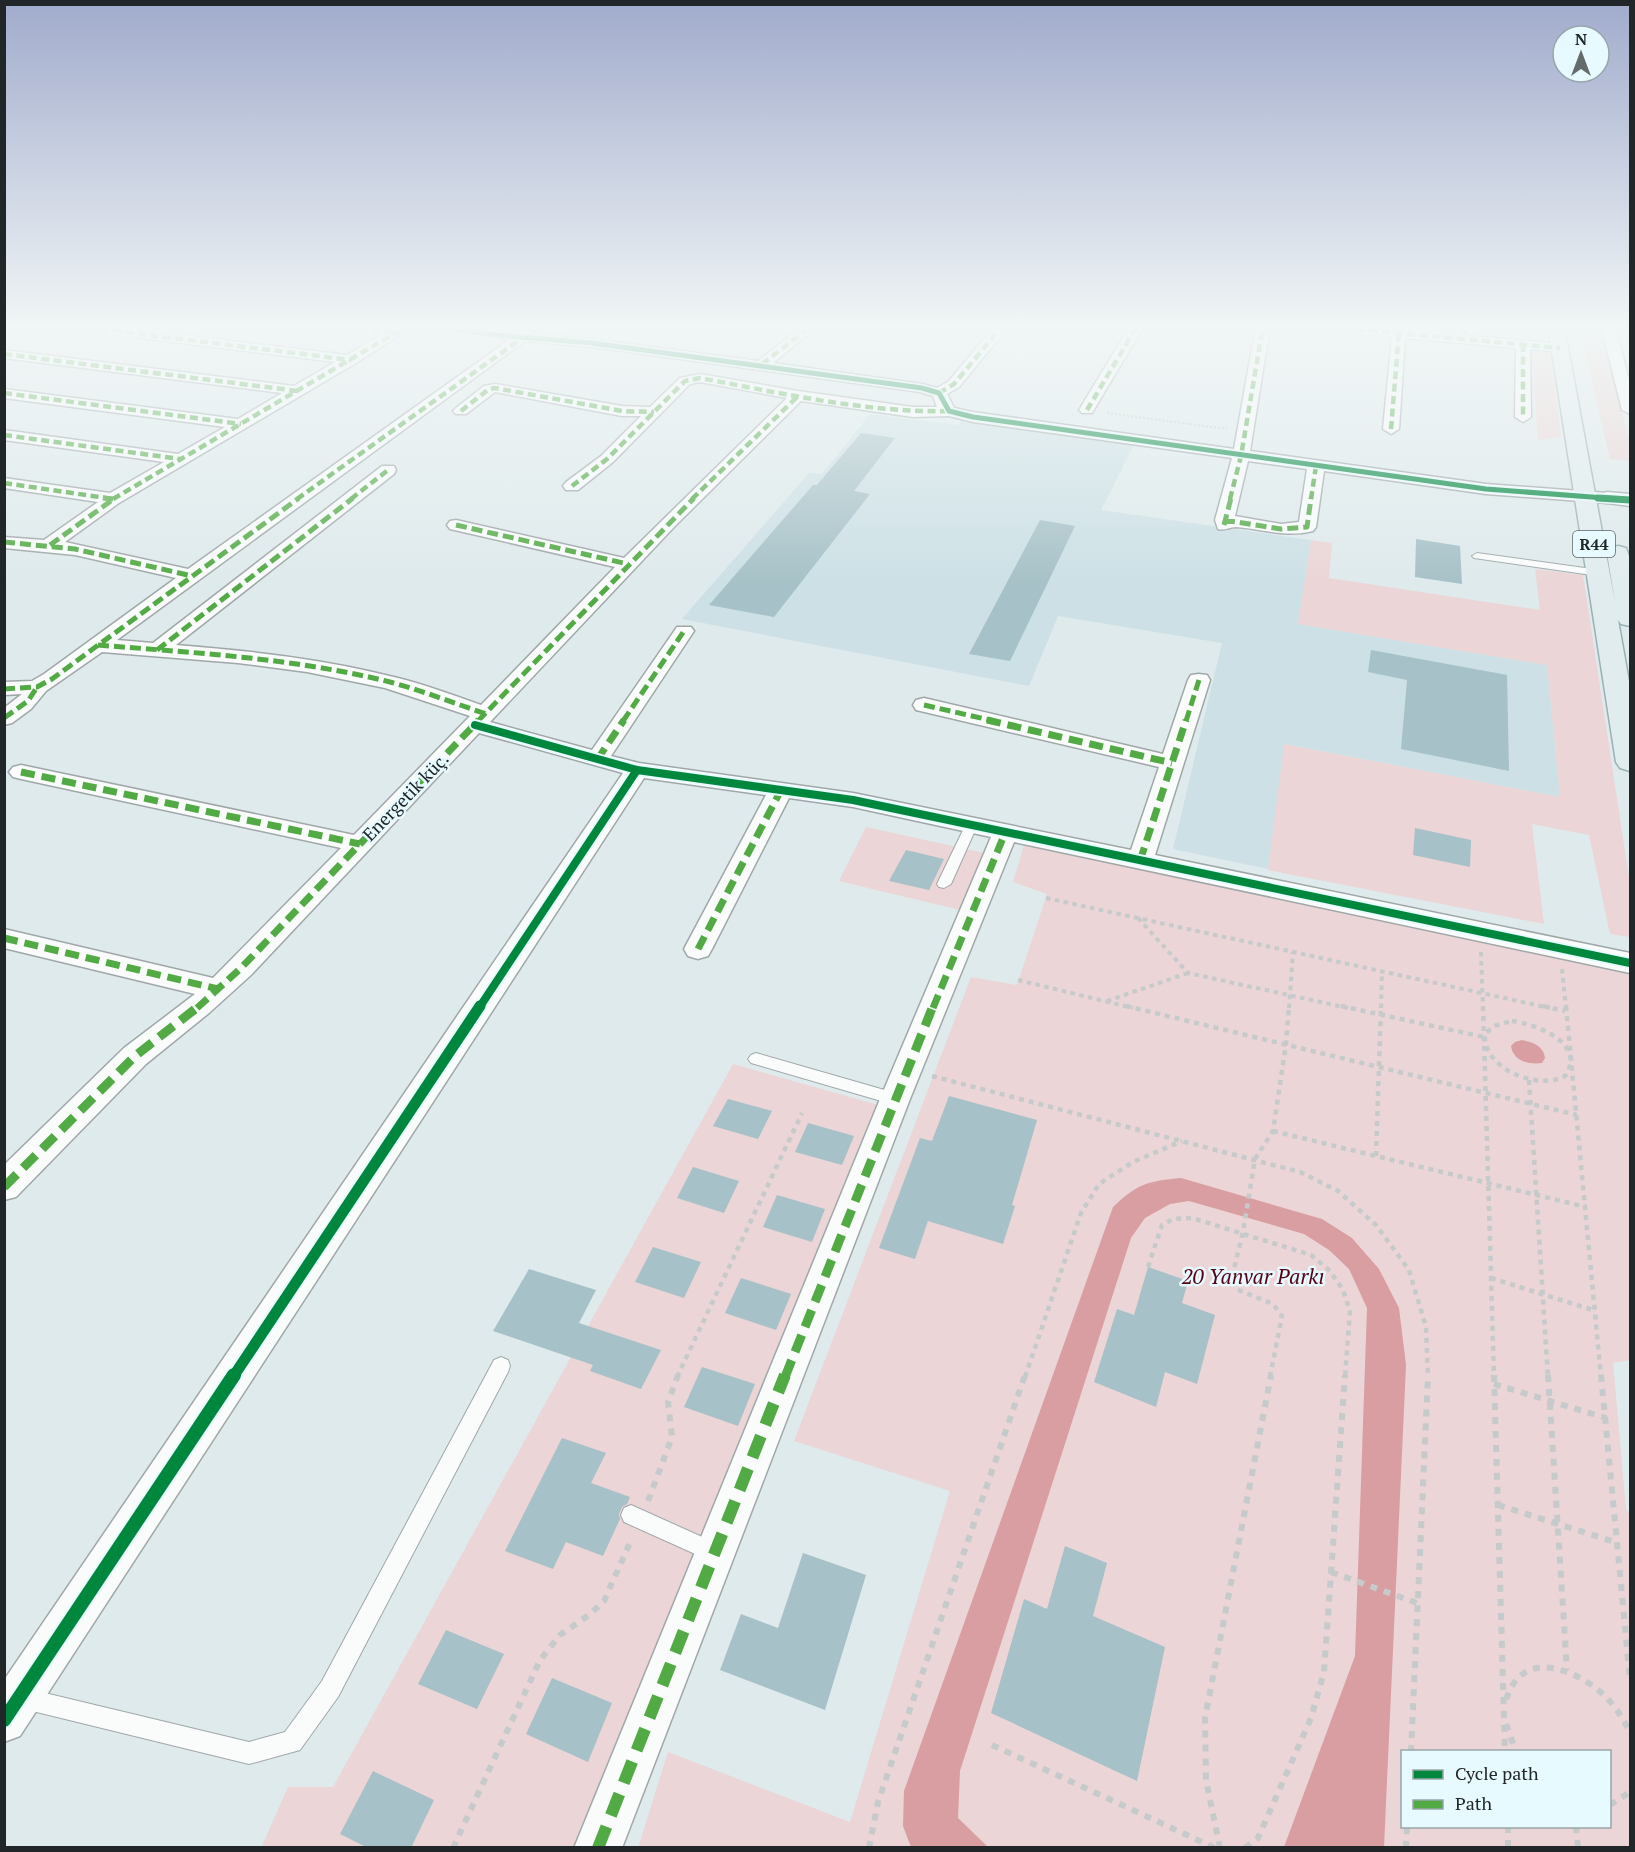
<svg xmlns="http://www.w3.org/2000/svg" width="1635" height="1852" font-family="'PT Serif',serif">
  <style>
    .built { fill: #cce0e5 }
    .green { fill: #ebd5d6; fill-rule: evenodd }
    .water { fill: #d89ea2 }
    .building { fill: #a6c1c7 }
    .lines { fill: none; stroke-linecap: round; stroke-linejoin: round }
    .service-casing { stroke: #a0a7a9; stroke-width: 2 }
    .minor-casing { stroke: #a0a7a9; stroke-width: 3 }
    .tertiary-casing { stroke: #a0a7a9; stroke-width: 3 }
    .primary-casing { stroke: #9ab0b4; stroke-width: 3 }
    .path-far3 { stroke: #c6caca; stroke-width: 2; stroke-dasharray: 2 2; stroke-linecap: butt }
    .path-far2 { stroke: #c6caca; stroke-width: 4; stroke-dasharray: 4.5 4.5; stroke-linecap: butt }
    .path-far1 { stroke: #c6caca; stroke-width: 4.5; stroke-dasharray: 5 5; stroke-linecap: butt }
    .path { stroke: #c6caca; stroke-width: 6; stroke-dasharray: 7 7; stroke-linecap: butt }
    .service { fill: #fafcfc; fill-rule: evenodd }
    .minor { fill: #fafcfc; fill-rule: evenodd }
    .tertiary { fill: #fafcfc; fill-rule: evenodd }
    .primary { fill: #e1ecef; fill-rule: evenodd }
    .quiet-far4 { stroke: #52aa44; stroke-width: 4.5; stroke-dasharray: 8 4.5; stroke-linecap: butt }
    .quiet-far3 { stroke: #52aa44; stroke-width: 5; stroke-dasharray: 11 5; stroke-linecap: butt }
    .quiet-far2 { stroke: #52aa44; stroke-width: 7; stroke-dasharray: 14 7; stroke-linecap: butt }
    .quiet-far1 { stroke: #52aa44; stroke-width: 9; stroke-dasharray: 18 9; stroke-linecap: butt }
    .quiet { stroke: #52aa44; stroke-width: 12; stroke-dasharray: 23 12; stroke-linecap: butt }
    .cycleway-far4-casing { stroke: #e7faff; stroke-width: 8 }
    .cycleway-far3-casing { stroke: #e7faff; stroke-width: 10 }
    .cycleway-far2-casing { stroke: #e7faff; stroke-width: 12 }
    .cycleway-far1-casing { stroke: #e7faff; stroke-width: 15 }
    .cycleway-casing { stroke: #e7faff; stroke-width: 18 }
    .cycleway-far4 { stroke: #00873e; stroke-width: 5 }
    .cycleway-far3 { stroke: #00873e; stroke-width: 7 }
    .cycleway-far2 { stroke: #00873e; stroke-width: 8 }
    .cycleway-far1 { stroke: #00873e; stroke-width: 11 }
    .cycleway { stroke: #00873e; stroke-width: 14 }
    .labels { text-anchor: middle; stroke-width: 5; stroke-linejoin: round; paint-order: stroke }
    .shield { fill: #e7faff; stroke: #5c6669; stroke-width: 1.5 }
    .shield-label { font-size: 16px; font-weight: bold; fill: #212729 }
    .street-label { font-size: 18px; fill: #212729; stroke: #e7faff }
    .near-park-label { font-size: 21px; font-style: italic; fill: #540415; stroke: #e7faff }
  </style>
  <rect width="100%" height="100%" fill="#dfeaec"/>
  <!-- built -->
  <path class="built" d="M870,414l88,11 5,-6 171,26 -33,65 210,30 -13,84 249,41 13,132 -275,-53 -17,125 -95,-20 49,-206 -164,-27 -29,70 -347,-67 127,-146 13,1z"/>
  <!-- green -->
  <path class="green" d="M1579,326h20l31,116v19l-20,-2z
    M1531,348l20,2 10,87 -23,3z
    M1311,540l21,3 -3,35 211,32 -5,-41 48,6 47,309v53l-20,-3 -21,-99 -57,-11 12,100 -276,-54 16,-126 276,53 -13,-132 -249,-41z
    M866,827l118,26 -24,57 -121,-29z
    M1024,845l606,128v387l-17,3 13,146 4,5v333l-992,1 30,-96 182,70 100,-331 -156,-50 177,-464 46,8 30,-91 -34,-12zM1402,1752h208v74h-208z
    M733,1064l149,42 -305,741 -316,1 27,-61h45z"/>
  <!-- water -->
  <path class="water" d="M1522,1040c11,2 22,6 23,18l-3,5c-13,2 -29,-2 -31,-17l4,-4z
    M1181,1178l141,41 30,19 27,31 20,39 7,57 -22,482h-100l71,-191 12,-348 -18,-39 -20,-19 -25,-16 -115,-33 -19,3 -25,14 -14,20 -171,533 -2,47 30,29h-77l-8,-21 1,-35 209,-584c24,-23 35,-26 68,-29z"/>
  <!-- building -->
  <path class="building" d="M861,433l34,5 -41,53 16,3 -96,123 -65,-12 104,-120h4z
    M1040,520l35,6 -65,135 -41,-7z
    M1416,539l44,7 2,38 -47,-7z
    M1371,650l136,25 2,96 -108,-22 6,-69 -39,-8z
    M1415,828l56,12 -1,27 -57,-12z
    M906,850l38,9 -15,31 -40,-9z
    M949,1096l88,24 -25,85 3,1 -12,38 -75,-23 -13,38 -36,-11 41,-110 12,3z
    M728,1099l44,12 -14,28 -45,-13z
    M808,1123l46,13 -12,29 -47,-13z
    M693,1167l46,14 -15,32 -47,-15z
    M777,1195l48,14 -13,33 -49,-15z
    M653,1247l48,15 -17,36 -49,-16z
    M1148,1267l40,14 -6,22 33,12 -18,69 -32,-12 -9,35 -62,-25 23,-73 17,6z
    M529,1269l67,21 -17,33 82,27 -20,39 -51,-18 3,-6 -100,-34z
    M741,1278l50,16 -15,36 -51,-17z
    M702,1367l53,17 -17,42 -54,-19z
    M562,1438l44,15 -15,30 39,14 -3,7 -5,3 -3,7 1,5 -17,37 -37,-14 -13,27 -48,-18z
    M1065,1546l42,17 -14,53 72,31 -28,134 -146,-68 33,-114 23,10z
    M803,1553l63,22 -41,135 -105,-40 21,-56 37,14z
    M446,1630l58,24 -27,55 -59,-25z
    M552,1678l60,25 -24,59 -62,-28z
    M373,1771l61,29 -23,48h-43l-28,-14z"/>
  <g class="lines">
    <!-- service casing -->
    <g class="service-casing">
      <path id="service" d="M1477,553l122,17 5,3 -5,3 -125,-18 -2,-2z
        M971,822l6,4 -26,58 -7,4 -5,-1 -2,-3 28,-58z
        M756,1053l139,40 5,2 3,4 -3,4 -5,2 -144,-42 -3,-4 3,-4z
        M501,1357l7,3 2,6 -2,6 -170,325 -38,53 -51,14 -233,-57 -3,-8 3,-8 8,-3 225,54 36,-10 37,-51 172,-321z
        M631,1505l89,40 3,7 -3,7 -7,3 -89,-40 -3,-7 3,-7z"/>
    </g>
    <!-- minor casing -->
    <g class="minor-casing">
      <path id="minor" d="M69,326h39l239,29 36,-21 -36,-4 -7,-4h74l-58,37 -237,140 -54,39 123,27 321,-229 -76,-11 -2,-3h29l60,7 8,-4 5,1 1,4 58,5 166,22 45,-35h15l-45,37 149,21 15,4 12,-7 46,-55h14l-50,61 -12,7 7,14 19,4 261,37 22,-123h14l-20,125 236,33 121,9 6,1 3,4 -3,4 -6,1 -121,-9 -162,-23 -8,56 -3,4c-27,7 -50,-2 -77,-4 -7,0 -11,4 -18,2l-3,-9 17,-62 -259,-36 -24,-6 -36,1 -112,-16 -126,125 -185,196 102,28 85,-123h14l3,4 -83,125 28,7 214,30 278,57 28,-83 -243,-57 -3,-5 3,-5 8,-2 239,56 25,-74 3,-5 8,-1 8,1 3,5 -55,175 475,98v20l-616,-131 -104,257 -288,749h-48l306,-749 111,-262 -138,-30 -64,-9 -77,151 -4,7 -10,3 -10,-3 -4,-7 82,-154 -122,-17 -624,958 -16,6v-62l619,-907 -144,-40 -228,242 -42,38 -63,51 -130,133 -12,3v-35l120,-117 71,-54 -191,-46v-19l209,49 128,-130 -320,-69 -8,-2 -4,-5 4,-5 8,-2 333,70 116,-119 -85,-28 -78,-16 -69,-9 -136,-11 -56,39 -15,18 -19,14 -8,2v-17l18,-14 -18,1v-13l28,-1 12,-7 132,-96 -101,-23 -71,-7v-11l40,3 54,-38 -94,-14v-10l106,15 54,-31 -160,-22v-10l174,24 47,-27 -221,-29v-9l234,30 44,-26 -278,-35v-8l290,36 41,-24 -259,-32zM525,341l67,6 328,45 13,4 4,11h-24l-115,-16 -98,-17 -20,4 -30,29 -28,-1 -127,-22 -11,2 -28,22 -3,3 3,3h10l29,-22 127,24h19l-40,40 -35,26 -3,4 3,4h12l35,-28 77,-78 10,-2 87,16 -163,160 -168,-38 -6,1 -3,4 3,4 165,38 -134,138c-28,-10 -55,-20 -83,-27 -73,-19 -147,-27 -222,-33l218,-171 2,-4 -2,-4h-12l-229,177 -36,-3zM1248,461l59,8 -8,53 -18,2 -46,-8z
        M1130,326h14l-52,87h-10l-3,-3z
        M1313,326h51l196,18 7,4 -7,4 -30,-3 1,68 -8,5 -8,-5 1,-69 -111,-10 -6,91 -8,5 -8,-5 9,-92 -72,-7z
        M1601,326h14l15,58v30l-8,-4z"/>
    </g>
    <!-- tertiary casing -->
    <g class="tertiary-casing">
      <path id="tertiary" d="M1607,492l23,2v12l-30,-4 -4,-4 4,-4z"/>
    </g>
    <!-- primary casing -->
    <g class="primary-casing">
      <path id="primary" d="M1548,326h16l51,276 -8,-49 3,-5 8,-2 8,2 4,11v67l-9,-2 -3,-4 12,67v84l-10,-3 -4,-6z"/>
    </g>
    <!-- path-far3 -->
    <path class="path-far3" d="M1107,413l120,16"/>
    <!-- path-far2 -->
    <path class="path-far2" d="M1046,898l504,110
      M1138,918l50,55 160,35
      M1481,952l2,56
      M1562,969l4,39
      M1018,980l115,28
      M1107,1001l81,-28
      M1289,1008l4,-56
      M1381,1008l1,-37"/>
    <!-- path-far1 -->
    <path class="path-far1" d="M1126,1006l451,109
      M1341,1006l143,31
      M1483,1006l11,371
      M1543,1006l22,5
      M1566,1006l35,371
      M1512,1021c23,3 76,22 53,55 -28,15 -83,-8 -80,-42l9,-8z
      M932,1076l368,96 38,19 38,34 33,45 17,57 2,50
      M1529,1080l19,297
      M1273,1131l313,76
      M1376,1156l5,-150
      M1148,1267l14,-42 11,-6 19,-1 119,37 19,16 13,19 7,21 -5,66
      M1491,1278l105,33
      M677,1377l125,-264
      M1025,1377l56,-164 18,-29 34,-22 49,-21
      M1270,1377l12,-61 -9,-12 -37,-15 -4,-12 11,-45 12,-73 18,-28 13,-87 3,-38"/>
    <!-- path -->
    <path class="path" d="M1494,1375l11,377
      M1548,1375l19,295
      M1601,1375l29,304
      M1494,1384l112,34
      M648,1501l24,-64 -4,-35 10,-27
      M1498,1505l120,38
      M1331,1572l86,31
      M1506,1699c3,-6 6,-15 11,-20 25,-27 70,-1 90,19 10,11 17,22 23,35
      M1506,1724l10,28
      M992,1745l223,103
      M1411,1752l17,-377
      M1610,1805l20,-13
      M1508,1826v22
      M1576,1826l2,22
      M453,1848l87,-188 20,-25 29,-20 15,-14 28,-63
      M869,1848l9,-46 147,-427
      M1220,1848l-14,-68 -1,-62 66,-343
      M1245,1848l13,-10 53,-120 13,-46 21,-297
      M1406,1848l1,-22"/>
    <!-- service -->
    <use href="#service" class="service"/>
    <!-- minor -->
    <use href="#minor" class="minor"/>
    <!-- tertiary -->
    <use href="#tertiary" class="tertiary"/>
    <!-- primary -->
    <use href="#primary" class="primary"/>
    <!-- quiet-far4 -->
    <path class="quiet-far4" d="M76,326l275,34
      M347,326l49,6
      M1320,326l240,22
      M1463,326l1,13
      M1523,344v73
      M4,354l294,37
      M762,364l49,-38
      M4,393l237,31
      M939,393l15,-9 48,-58
      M1087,410l50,-84
      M461,411l28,-22 6,-1 127,23 32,1
      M1391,429l8,-96
      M4,435l176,24
      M4,483l109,16
      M572,486l35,-27 78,-78 15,-3c81,15 166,35 249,33
      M113,499l294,-173
      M297,499l242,-173
      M351,499l37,-29
      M692,499l106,-103
      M1230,499l11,-43 22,-130
      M1311,499l5,-33"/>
    <!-- quiet-far3 -->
    <path class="quiet-far3" d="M103,498l10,1
      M1224,520l57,9 26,-2 4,-29
      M456,525l172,39
      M1224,525l7,-27
      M4,542l71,7 117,27
      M50,545l65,-47
      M98,645c98,8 196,13 292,37 33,9 64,21 96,32
      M157,650l196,-152
      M4,689l33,-2 15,-8 247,-181
      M924,705l70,16
      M4,718l24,-17 9,-14
      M478,721l216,-223
      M623,721l61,-90
      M1186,721l13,-41"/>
    <!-- quiet-far2 -->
    <path class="quiet-far2" d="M987,720l185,43
      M597,760l27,-40
      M21,772l339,72
      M1140,861l46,-141
      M4,938l214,51
      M698,949l83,-159
      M197,1008l44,-40 238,-248
      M933,1008l72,-175"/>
    <!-- quiet-far1 -->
    <path class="quiet-far1" d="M4,1187l131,-131 64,-50
      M785,1377l148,-371"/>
    <!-- quiet -->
    <path class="quiet" d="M598,1848l187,-473"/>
    <!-- cycleway-far4 casing -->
    <g class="cycleway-far4-casing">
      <path id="cycleway-far4" d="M438,326l57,9 97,8 330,45 17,5 10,18 24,6 513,72 132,10"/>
    </g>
    <!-- cycleway-far3 casing -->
    <g class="cycleway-far3-casing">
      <path id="cycleway-far3" d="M1598,498l32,2"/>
    </g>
    <!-- cycleway-far2 casing -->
    <g class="cycleway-far2-casing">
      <path id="cycleway-far2" d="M475,725l162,45 216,30 777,163
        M479,1008l158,-238"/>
    </g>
    <!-- cycleway-far1 casing -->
    <g class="cycleway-far1-casing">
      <path id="cycleway-far1" d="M233,1377l247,-371"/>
    </g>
    <!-- cycleway casing -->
    <g class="cycleway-casing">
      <path id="cycleway" d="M4,1720l230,-345"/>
    </g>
    <!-- cycleway-far4 -->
    <use href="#cycleway-far4" class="cycleway-far4"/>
    <!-- cycleway-far3 -->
    <use href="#cycleway-far3" class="cycleway-far3"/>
    <!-- cycleway-far2 -->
    <use href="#cycleway-far2" class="cycleway-far2"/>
    <!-- cycleway-far1 -->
    <use href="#cycleway-far1" class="cycleway-far1"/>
    <!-- cycleway -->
    <use href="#cycleway" class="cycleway"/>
  </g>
  <!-- sky -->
  <linearGradient id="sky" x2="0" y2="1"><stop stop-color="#a1abcc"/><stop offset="0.56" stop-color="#f1f6f6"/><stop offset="1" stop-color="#f1f6f6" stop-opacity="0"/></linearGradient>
  <rect width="1635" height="585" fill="url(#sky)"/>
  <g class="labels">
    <!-- shield labels -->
    <rect class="shield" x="1573" y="531" width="42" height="26" rx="4.5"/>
    <g class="shield-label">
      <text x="1594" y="550">R44</text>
    </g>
    <!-- street labels -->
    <g class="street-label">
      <text transform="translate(406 797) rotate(-46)" y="6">Energetik küç.</text>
    </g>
    <!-- near-park labels -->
    <g class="near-park-label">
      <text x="1253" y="1284">20 Yanvar Parkı</text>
    </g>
  </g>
  <!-- border -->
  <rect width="1635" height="1852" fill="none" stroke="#212729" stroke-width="12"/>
  <!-- legend -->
  <rect x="1401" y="1750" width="210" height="78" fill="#e7faff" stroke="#98a6a9" stroke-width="1.5"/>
  <rect x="1413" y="1770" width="30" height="9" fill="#00873e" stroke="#98a6a9" stroke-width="1.5"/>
  <text x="1455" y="1780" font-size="18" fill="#212729">Cycle path</text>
  <rect x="1413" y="1800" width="30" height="9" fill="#52aa44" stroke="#98a6a9" stroke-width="1.5"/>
  <text x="1455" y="1810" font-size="18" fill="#212729">Path</text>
  <!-- north arrow -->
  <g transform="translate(1581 54)"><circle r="28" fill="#e7faff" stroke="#98a6a9" stroke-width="1.5"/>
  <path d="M0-4.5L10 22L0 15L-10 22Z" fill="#646b6d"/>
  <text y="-9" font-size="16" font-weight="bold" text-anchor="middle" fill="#212729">N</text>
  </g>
</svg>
